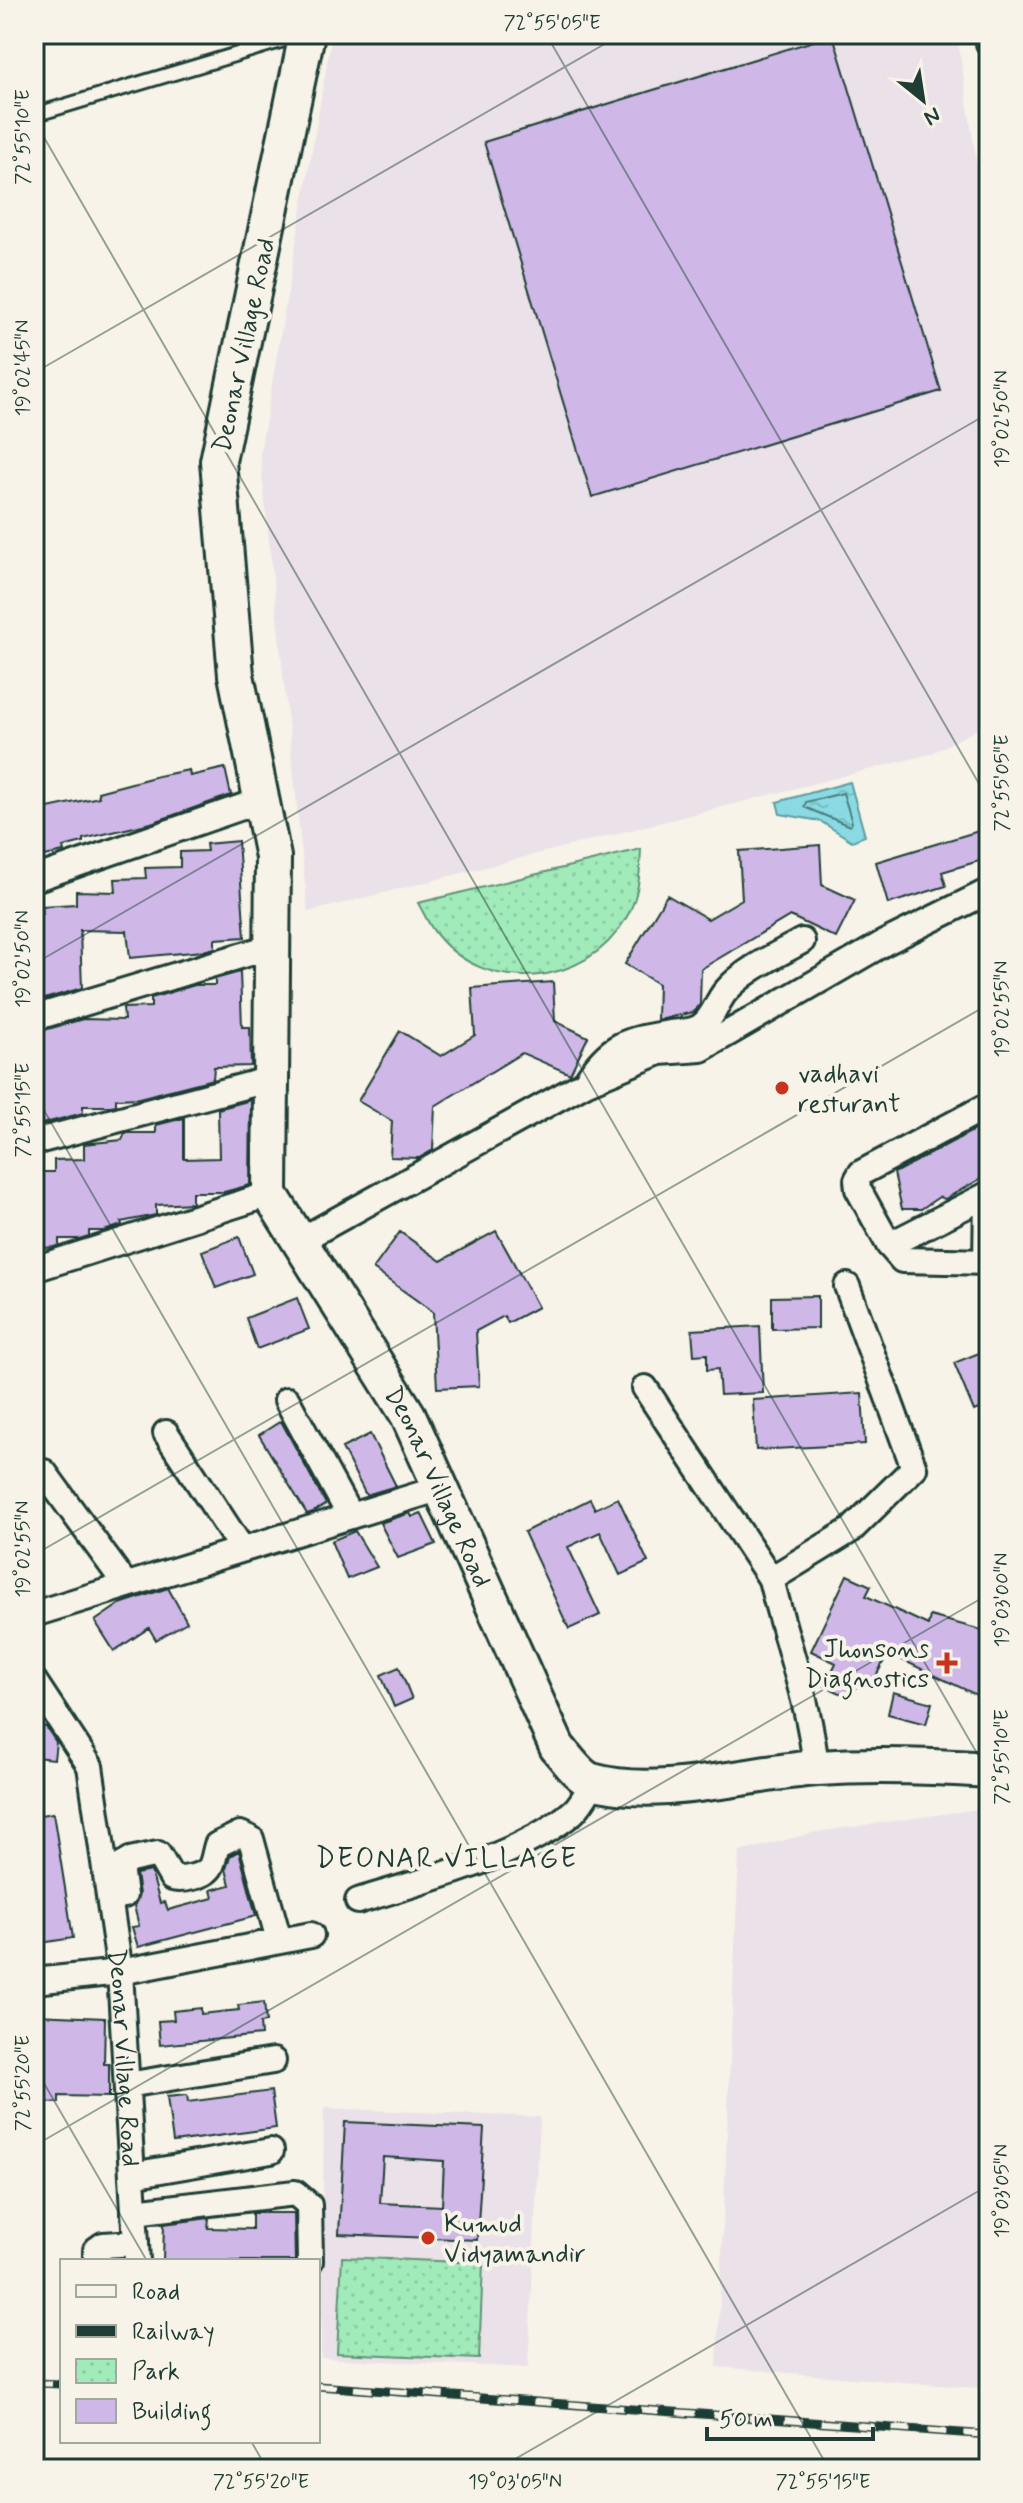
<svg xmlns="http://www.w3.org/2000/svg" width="1023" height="2503" font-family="Mynerve,sans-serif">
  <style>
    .built { fill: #ebe1e8 }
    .park { fill: url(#park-dots); stroke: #609477; stroke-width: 2 }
    .water { fill: url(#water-ripples); stroke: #5f9b9e; stroke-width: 2 }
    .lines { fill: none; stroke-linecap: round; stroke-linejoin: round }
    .shore { stroke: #4a7c7a; stroke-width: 2 }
    .building { fill: #cfb8e8; stroke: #1f3d34; stroke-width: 2; fill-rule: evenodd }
    .service-casing { stroke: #1f3d34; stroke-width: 18 }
    .minor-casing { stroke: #1f3d34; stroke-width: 30 }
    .secondary-casing { stroke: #1f3d34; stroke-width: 40 }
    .service { stroke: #f7f3e8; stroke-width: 12 }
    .minor { stroke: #f7f3e8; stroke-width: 24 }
    .secondary { stroke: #f7f3e8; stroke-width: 34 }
    .rail-casing { stroke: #1f3d34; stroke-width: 9 }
    .rail { stroke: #f7f3e8; stroke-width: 6; stroke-dasharray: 18; stroke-linecap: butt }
    .ticks { fill: none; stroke: #1f3d34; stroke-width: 2; stroke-opacity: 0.45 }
    .poi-dot { fill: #c8321e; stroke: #f7f3e8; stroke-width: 3 }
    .labels { text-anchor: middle; stroke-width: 8; stroke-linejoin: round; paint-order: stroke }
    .street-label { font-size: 26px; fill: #1f3d34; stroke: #f7f3e8 }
    .poi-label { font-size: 26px; fill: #1f3d34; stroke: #f7f3e8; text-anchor: start }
    .neighbourhood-label { font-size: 28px; letter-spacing: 2px; fill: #1f3d34; stroke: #f7f3e8 }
    .neatline { fill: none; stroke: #1f3d34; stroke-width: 3 }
    .ticks-label { font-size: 20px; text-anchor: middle; fill: #1f3d34 }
  </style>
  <defs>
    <pattern id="park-dots" width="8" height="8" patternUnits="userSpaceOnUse" patternTransform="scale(2)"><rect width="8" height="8" fill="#a1ebba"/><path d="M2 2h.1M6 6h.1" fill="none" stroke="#8acaa0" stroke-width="1.8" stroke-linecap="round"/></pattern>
    <pattern id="water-ripples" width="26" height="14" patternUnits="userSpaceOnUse" patternTransform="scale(2)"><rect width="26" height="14" fill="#8adae4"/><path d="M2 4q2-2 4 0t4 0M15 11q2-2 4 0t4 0" fill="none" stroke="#77bcc4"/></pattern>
  </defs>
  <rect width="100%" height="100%" fill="#f7f3e8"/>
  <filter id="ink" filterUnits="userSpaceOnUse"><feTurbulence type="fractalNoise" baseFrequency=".0125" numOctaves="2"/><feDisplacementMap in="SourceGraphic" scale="16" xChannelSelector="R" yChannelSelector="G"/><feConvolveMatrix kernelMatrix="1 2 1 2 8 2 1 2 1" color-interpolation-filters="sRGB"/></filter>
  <g filter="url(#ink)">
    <!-- built -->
    <path class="built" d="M332,34h625l32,212v477l-59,31 -622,158 -48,-458z
      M978,1809l11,1v579l-272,-22 22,-515 77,-20z
      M324,2108l216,9 -12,251 -207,-10z"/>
    <!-- park -->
    <path class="park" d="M46,146l-12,86v-85z
      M641,849c-1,25 -2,49 -16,71 -39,67 -139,76 -188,15 -8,-9 -13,-22 -19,-32z
      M342,2257l141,6 -4,96 -142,-6z"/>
    <!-- water -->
    <path class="water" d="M850,782l15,54 -13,5 -32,-20 -40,-7 -3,-12z"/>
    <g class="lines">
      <!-- shore -->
      <path class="shore" d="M843,793l9,29 -2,4 -46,-19 2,-5z"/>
    </g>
    <!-- building -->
    <path class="building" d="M833,35l108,356 -349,106 -108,-355z
      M225,768l6,27 -80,28 -68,16v3l-20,5 1,5 -30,6v-47l65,-14 -1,-5 60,-16 31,-6 1,6z
      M982,830l7,28 -47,14 4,14 -58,18 -12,-42z
      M238,841l7,96 -30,2v9l-12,3 -73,7 -3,-27 -47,-1 2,58 -48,14v-88h9l-1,-8 34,-2v-13l40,1 -1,-13 31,-1 -1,-10 35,-1v-15l27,-1 -1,-7z
      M820,845l2,40 33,15 -19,38 -46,-22 -89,53 -1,35 -6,8 -37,8 1,-36 -33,-20 42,-69 41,24 34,-20 -3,-48z
      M240,972l2,55h8l1,39 -37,1 -1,12 -74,19 -23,1v6l-5,1h-28v7l-49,13v-93l49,-14 41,1 -1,-12 28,-1v-9l44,-13h20v-6z
      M553,982l2,39 33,16 -18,37 -48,-21 -87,53 -2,44 -14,8 -29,-1 2,-36 -34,-20 42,-70 41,25 34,-21 -3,-47z
      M251,1100l-1,85 -26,7h-32v11l-36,2v10l-35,7 1,3 -18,6h-15v5l-10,3h-20v6l-5,2 -20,2v-77h20v-12l30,-1v-15l38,-4 3,-7h31v-8l28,-7v41l35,-1 -1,-49z
      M989,1122v52l-44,25 -6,-2 -18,12h-19l-8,-36z
      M496,1231l42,76 -30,16 -4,-7 -28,15 3,55 -42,2 -4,-76 -60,-43 27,-37 41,29z
      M239,1237l14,37 -37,14 -14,-37z
      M818,1296v32l-46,1v-32z
      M297,1298l12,31 -52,20 -11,-31z
      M760,1326l3,67 -43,2 -2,-26 -11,1v-16l-13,1 -2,-25z
      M989,1349v56l-15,6 -20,-48z
      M862,1393l3,51 -109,6 -3,-50z
      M281,1421l45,83 -13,8 -6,2 -48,-79z
      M370,1434l26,52 -30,9 -24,-47z
      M618,1498l30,64 -28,13 -20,-43 -32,15 32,68 -31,14 -45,-97 66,-33 5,10z
      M410,1513l2,4 9,-4 15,31 -38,14 -18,-35z
      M355,1531l22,36 -30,12 -16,-38z
      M847,1575l24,11 -5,10 62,29 2,-9 59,16v69l-101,-48 -15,29 -12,-6 -10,22 -26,-12 11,-23 -25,-12z
      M168,1588l19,34 -31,18 -7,-12 -35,23 -19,-30 25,-17z
      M399,1667l13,32 -18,8 -13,-32z
      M893,1692l39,11 -6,21 -38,-10z
      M34,1725l12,2 10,15 -2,17 -20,-2z
      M53,1813l20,125 -39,6v-128z
      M239,1851l17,65 -118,31 -6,-20 7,-1 -5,-20 5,-12 -3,-20 15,-3 9,32 5,-1 3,8 45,-12 -2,-8 19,-5 -4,-16 4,-13z
      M264,2002l2,20 -6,1 1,12 -101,10 -2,-24 16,-1 -1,-9 28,-3v6l38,-4 -1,-5z
      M34,2015l71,3 -1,46h5v33l-50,-1v7l-25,-1z
      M271,2091l5,37 -103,14 -6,-45 20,-2 1,7z
      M345,2122l139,6 -7,112 -138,-6zM383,2157l61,4 -2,45 -62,-3z
      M252,2213h42l1,48h-132l1,-37 45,-6 -1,10 44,1z"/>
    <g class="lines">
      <!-- service casing -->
      <g class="service-casing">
        <path id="service" d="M34,115l270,-81"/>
      </g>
      <!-- minor casing -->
      <g class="minor-casing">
        <g id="minor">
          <path d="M988,34l1,9"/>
          <path d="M34,879l228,-79"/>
          <path d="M34,1018l239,-72"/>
          <path d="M585,1083c24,-39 41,-43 85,-50 10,-1 22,-1 30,-6 13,-8 16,-24 25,-35 20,-23 50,-36 77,-51"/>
          <path d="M989,1105l-128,68 -4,7 1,9 31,56 13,15 87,2"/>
          <path d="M34,1142l237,-63"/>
          <path d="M299,1241l286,-158 75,-31 41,-3 183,-106 105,-52"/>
          <path d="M889,1245l100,-51"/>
          <path d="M986,1262l1,-67"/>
          <path d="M34,1269l236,-75"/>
          <path d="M645,1388l126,191"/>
          <path d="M287,1400l63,116"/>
          <path d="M166,1433l76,116"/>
          <path d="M44,1472l82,113"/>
          <path d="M34,1614l407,-126"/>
          <path id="s1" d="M34,1681l56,85 30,206 17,289"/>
          <path d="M816,1768c-6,-65 -30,-125 -45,-189l80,-49 63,-62 -67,-182"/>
          <path d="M124,1895l-4,-28 10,-7 28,-6 14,24c10,3 34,-2 39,-12 3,-6 4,-15 6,-21l23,-11 11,5 28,101"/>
          <path d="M358,1901c65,-20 163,-45 215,-89 9,-8 15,-21 21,-31"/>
          <path d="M34,1981l86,-9 191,-37"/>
          <path d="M127,2085l146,-24"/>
          <path d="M132,2175l139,-24"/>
          <path d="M134,2212l161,-19 14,12 1,56"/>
          <path d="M96,2261v-11l7,-5 33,-2"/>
        </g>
      </g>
      <!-- secondary casing -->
      <g class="secondary-casing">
        <g id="secondary">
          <path id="s2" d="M307,34l-89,427 18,214 37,182 -3,337 138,221 149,332c9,10 22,30 35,34 65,19 157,-8 225,-13 58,-4 114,-2 172,2"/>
        </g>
      </g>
      <!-- service -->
      <use href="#service" class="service"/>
      <!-- minor -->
      <use href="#minor" class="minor"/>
      <!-- secondary -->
      <use href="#secondary" class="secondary"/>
      <!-- rail casing -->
      <g class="rail-casing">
        <path id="rail" d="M34,2383l28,1
          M318,2386l671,49"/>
      </g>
      <!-- rail -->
      <use href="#rail" class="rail"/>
    </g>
  </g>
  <!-- ticks -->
  <path class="ticks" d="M546,34l443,767M34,120l955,1654M34,373l588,-339M34,964l955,-551M34,1093l795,1376M34,1555l955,-551M34,2066l113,195M34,2146l955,-552M251,2441l16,28M498,2469l491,-284"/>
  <!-- markers -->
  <g class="poi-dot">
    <circle cx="782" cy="1088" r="8"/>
    <path d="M943 1651h8v8h8v8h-8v8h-8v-8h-8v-8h8z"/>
    <circle cx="428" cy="2238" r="8"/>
  </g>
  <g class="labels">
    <!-- street labels -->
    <g class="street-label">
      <text transform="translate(243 345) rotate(-78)" y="9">Deonar Village Road</text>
      <text dy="9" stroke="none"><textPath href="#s2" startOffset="1512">Deonar Village Road</textPath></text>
      <text dy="9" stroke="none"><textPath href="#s1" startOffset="396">Deonar Village Road</textPath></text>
    </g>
    <!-- poi labels -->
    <g class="poi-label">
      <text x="798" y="1082">vadhavi<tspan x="798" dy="30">resturant</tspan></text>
      <text x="929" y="1657" text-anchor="end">Jhonsons<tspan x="929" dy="30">Diagnostics</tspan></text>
      <text x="444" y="2232">Kumud<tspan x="444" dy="30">Vidyamandir</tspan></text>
    </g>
    <!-- neighbourhood labels -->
    <g class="neighbourhood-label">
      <text x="447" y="1867">DEONAR VILLAGE</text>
    </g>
  </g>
  <!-- margin -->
  <rect width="1023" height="2503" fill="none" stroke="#f7f3e8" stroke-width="88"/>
  <!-- legend -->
  <rect x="60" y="2259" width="260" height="184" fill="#f7f3e8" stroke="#a1aaa0" stroke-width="2"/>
  <rect x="76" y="2285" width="40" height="12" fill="#f7f3e8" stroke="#a1aaa0" stroke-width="2"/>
  <text x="132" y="2299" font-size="24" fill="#1f3d34">Road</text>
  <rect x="76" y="2325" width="40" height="12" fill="#1f3d34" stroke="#a1aaa0" stroke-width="2"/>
  <text x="132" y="2339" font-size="24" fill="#1f3d34">Railway</text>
  <rect x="76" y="2359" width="40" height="24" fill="url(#park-dots)" stroke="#a1aaa0" stroke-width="2"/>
  <text x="132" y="2379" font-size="24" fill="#1f3d34">Park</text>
  <rect x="76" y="2399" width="40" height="24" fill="#cfb8e8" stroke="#a1aaa0" stroke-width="2"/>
  <text x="132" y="2419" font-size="24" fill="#1f3d34">Building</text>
  <!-- north arrow -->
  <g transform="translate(923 100) rotate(150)" stroke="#f7f3e8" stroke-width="6" paint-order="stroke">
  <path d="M0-6L14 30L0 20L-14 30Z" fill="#1f3d34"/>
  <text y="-12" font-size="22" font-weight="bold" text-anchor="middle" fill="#1f3d34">N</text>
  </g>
  <!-- scale -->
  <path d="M707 2427v12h166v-12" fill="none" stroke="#1f3d34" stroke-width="4"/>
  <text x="719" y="2427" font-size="24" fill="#1f3d34" stroke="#f7f3e8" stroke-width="6" paint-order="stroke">50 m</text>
  <rect x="44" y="44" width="935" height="2415" class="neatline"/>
  <g class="ticks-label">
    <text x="552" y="29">72°55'05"E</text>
    <text transform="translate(22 137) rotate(-90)" y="7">72°55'10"E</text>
    <text transform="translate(22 368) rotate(-90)" y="7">19°02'45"N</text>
    <text transform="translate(1001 419) rotate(-90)" y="7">19°02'50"N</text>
    <text transform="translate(1001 783) rotate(-90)" y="7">72°55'05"E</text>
    <text transform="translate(22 959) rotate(-90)" y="7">19°02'50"N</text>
    <text transform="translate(1001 1009) rotate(-90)" y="7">19°02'55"N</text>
    <text transform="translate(22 1110) rotate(-90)" y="7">72°55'15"E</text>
    <text transform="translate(22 1549) rotate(-90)" y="7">19°02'55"N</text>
    <text transform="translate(1001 1600) rotate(-90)" y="7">19°03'00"N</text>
    <text transform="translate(1001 1757) rotate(-90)" y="7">72°55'10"E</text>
    <text transform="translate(22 2083) rotate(-90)" y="7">72°55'20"E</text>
    <text transform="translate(1001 2191) rotate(-90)" y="7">19°03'05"N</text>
    <text x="261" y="2488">72°55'20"E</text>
    <text x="515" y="2488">19°03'05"N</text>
    <text x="823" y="2488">72°55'15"E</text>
  </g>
</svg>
